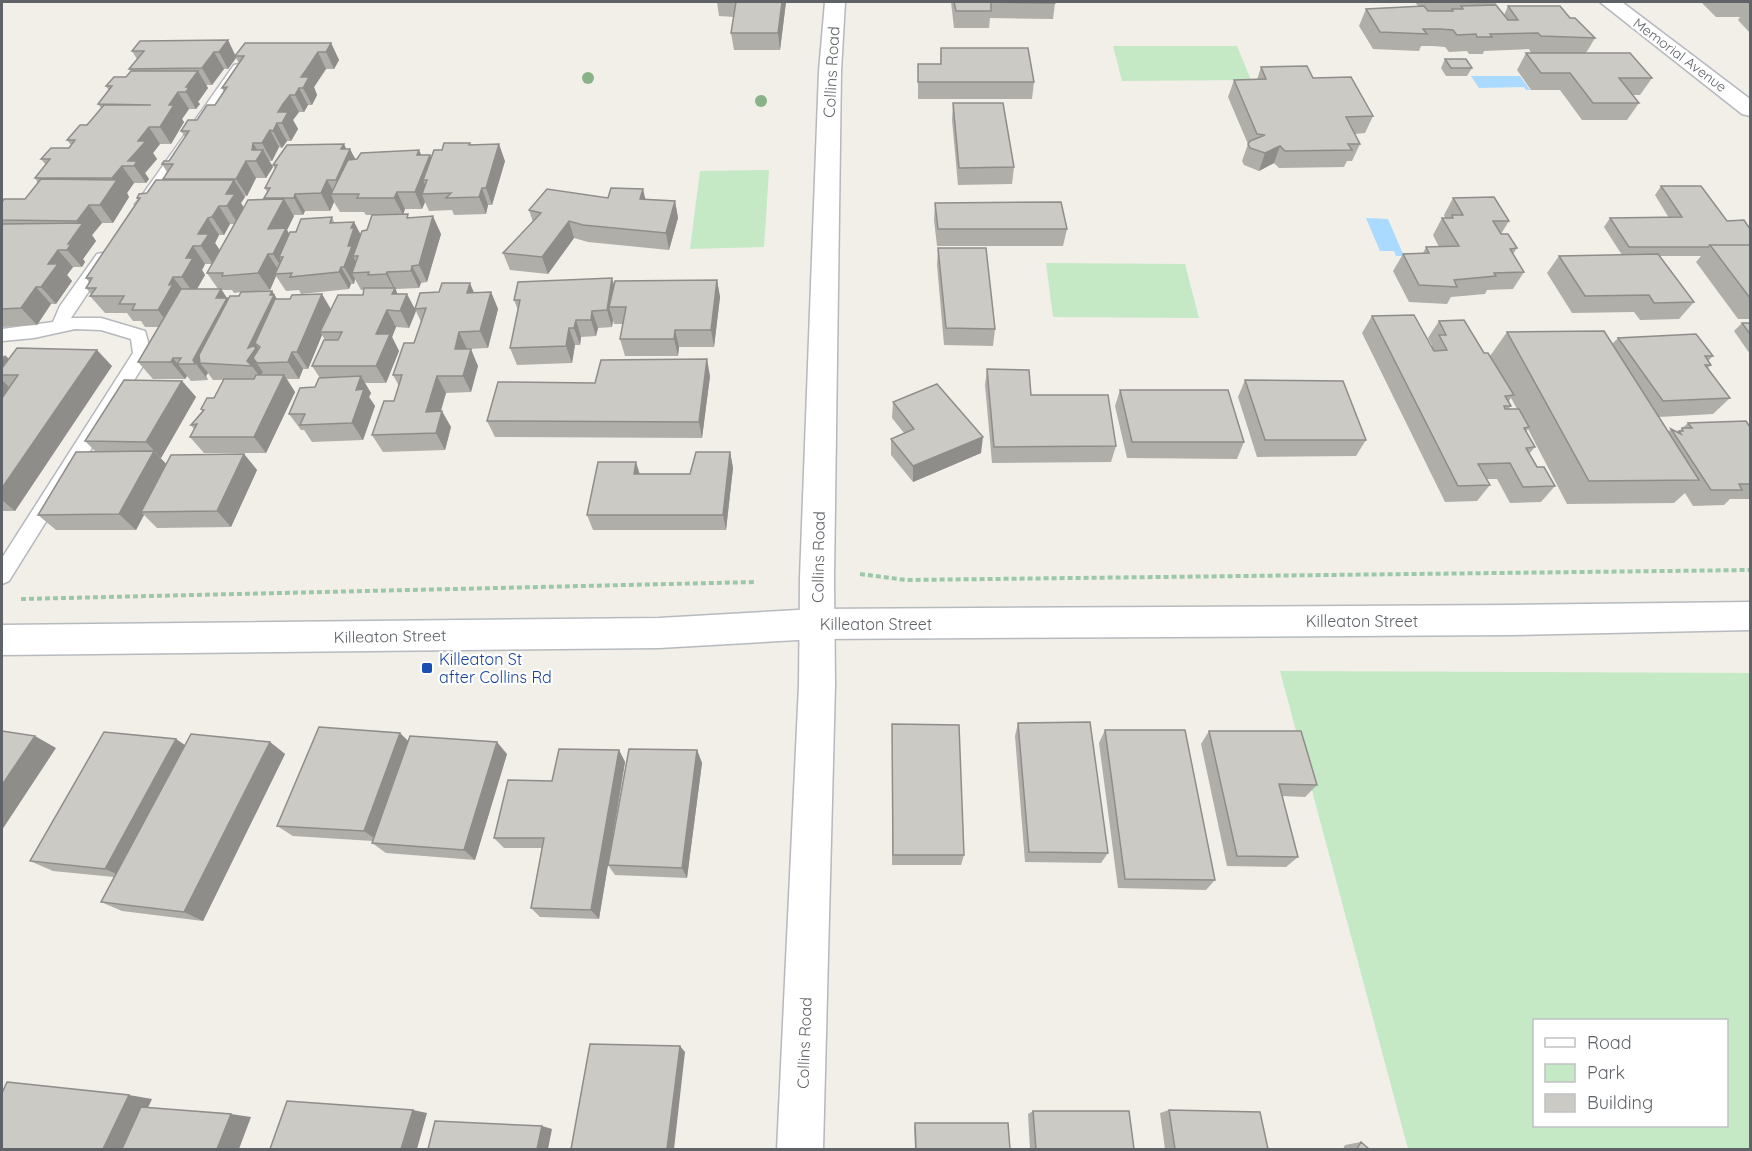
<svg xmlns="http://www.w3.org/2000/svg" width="1752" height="1151" font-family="Quicksand,sans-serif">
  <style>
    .green { fill: #c5e8c5; fill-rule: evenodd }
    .water { fill: #aadaff }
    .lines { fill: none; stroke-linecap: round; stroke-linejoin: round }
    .service-casing { stroke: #b5b8bc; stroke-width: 3 }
    .minor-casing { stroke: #b5b8bc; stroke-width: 3 }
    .tertiary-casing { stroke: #b5b8bc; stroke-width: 3 }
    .secondary-casing { stroke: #b6babf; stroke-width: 3 }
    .path { stroke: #9cc7a9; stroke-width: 4; stroke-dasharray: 5 3; stroke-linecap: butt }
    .service { fill: #fff; fill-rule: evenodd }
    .minor { fill: #fff; fill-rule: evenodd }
    .tertiary { fill: #fff; fill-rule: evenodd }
    .secondary { fill: #fff; fill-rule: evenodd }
    .tree { fill: #89b387 }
    .wall { fill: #afaea9; fill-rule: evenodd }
    .shaded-wall { fill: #8f8d8a }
    .building { fill: #cccac5; stroke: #8f8d8a; stroke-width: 1.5 }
    .transit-dot { fill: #1a4fb4; stroke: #fff; stroke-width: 2 }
    .labels { text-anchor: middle; stroke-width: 4.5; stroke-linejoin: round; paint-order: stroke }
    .far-street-label { font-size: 14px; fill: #5f6368; stroke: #fff }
    .street-label { font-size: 16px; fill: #5f6368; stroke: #fff }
    .transit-label { font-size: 16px; fill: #164399; stroke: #fff; text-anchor: start }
  </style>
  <rect width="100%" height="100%" fill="#f1efe8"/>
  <!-- green -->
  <path class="green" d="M1113,46h124l14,34 -129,1z
    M769,170l-5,77 -74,2 10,-78z
    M1046,263l139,1 14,54 -146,-1z
    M1280,671l470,2v476h-342zM1534,1020h192v106h-192z"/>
  <!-- water -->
  <path class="water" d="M1471,76h49l10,14h-4l-2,-3 -45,1z
    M1366,218l22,1 16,37h-8l-2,-5h-14z"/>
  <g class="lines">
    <!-- service casing -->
    <g class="service-casing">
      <path id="service" d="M239,64l7,4 -98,139h-10l-3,-3 3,-3 96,-136z
        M103,253l6,1 2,4 -40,60h30l44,13 6,22 -142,228 -7,3v-26l131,-205 -2,-14 -30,-9 -26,-1 -41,9 -32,3v-12l51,-7 7,-16 37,-52z"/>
    </g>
    <!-- minor casing -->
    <g class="minor-casing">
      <path id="minor" d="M825,2h20l-4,69 -7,507 1,107 -12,465h-46l22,-465 1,-107 19,-507z"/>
    </g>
    <!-- tertiary casing -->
    <g class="tertiary-casing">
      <path id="tertiary" d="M1600,2h22l128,97v17l-8,-2z"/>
    </g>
    <!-- secondary casing -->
    <g class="secondary-casing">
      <path id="secondary" d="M1750,602v28l-239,5 -695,4 -157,9 -657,7v-30l657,-7 157,-9 695,-4z"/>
    </g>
    <!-- path -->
    <path class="path" d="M860,574l46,6 844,-10
      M21,599l734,-17"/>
    <!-- service -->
    <use href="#service" class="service"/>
    <!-- minor -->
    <use href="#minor" class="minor"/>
    <!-- tertiary -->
    <use href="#tertiary" class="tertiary"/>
    <!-- secondary -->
    <use href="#secondary" class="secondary"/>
  </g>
  <!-- trees -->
  <g class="tree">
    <circle cx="588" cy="78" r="6"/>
    <circle cx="761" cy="101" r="6"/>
  </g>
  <!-- wall -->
  <path class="wall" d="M717,2h69l-6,48h-46l-3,-17 3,-16 -15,-1z
    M951,2h104v1l-2,16 -63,-1 -1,10h-35z
    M1415,2h82l-2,3 9,10 4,-9 62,12 25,20 -9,15 66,25 -12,17h-7l6,8 -12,17h-45l-22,-30h-29l-14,-20 9,-17h5l-2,-4 -45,2 -1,3h-14l-2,-3 -18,1 -4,-5 -12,-1h-12l-2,5 -46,-2 -14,-23 7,-17 52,-3z
    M1703,2h47v31l-12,-13 2,-3h-24l-14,-14z
    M228,40l8,16 95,-13 8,17 -5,9h-8l-12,18 3,8 -5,10h-4l-4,7h-5l-6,8 5,9 -7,12h-4l-5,7 -3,-1 -7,14h-3l4,6 -7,11h-10l-9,18h-3l1,1 -4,6 2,4 22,-8 -1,-1 3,-6 -2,-4 10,-19 -2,-4 73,-16 9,10 66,-4h9l1,2 11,-7 29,-6 34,17 -13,44h-4l-2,9 -32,1 -2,-5 -23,1 -4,-9 -3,7h-17l-2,5 38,20 -14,48 -6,1 -2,5 -23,1 1,5 18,14 59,-16h17l7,17 -10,39 -21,1 11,17 -7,26 -25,1 -6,18 11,16 -6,23 -62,2 -11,-17 22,-34 5,-15 -6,-11 21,-32 7,-21 -5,-11 -7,17 -13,-1 -4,10 7,14 -13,32h-22l7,10 -2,4 6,9 -12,34 -51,2 -8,-12h-3l-12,-16 26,-27 5,-9 -8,-12 13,-26 -3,-5 -14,34h-5l-4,10h-12l8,13 -29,61h-62l-14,-16 4,-8 -3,-4 11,-14 -1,-2 13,-11 9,-18h-10l-5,-7 -2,3 2,4 -17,1 -4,-5 -2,3h-32l-15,-17 21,-35h-14l-4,-6h-8l-6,-8h-22l-15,-17 2,-1 -6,-7 3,-6 -3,-4 52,-78 -1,-2 10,-5 17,-13 -1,-1 4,-7 -5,-8 7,-3 16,-24 -4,-6 16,-11 18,-15 9,-13 -2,-4 17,-25 -3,-5 -8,11h-4l-12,16h-6l2,3 -10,14 2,2 -4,5h-7l-7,10 2,3 -13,22h-11l-7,9 4,6 -12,14 4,6 -3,4h-12l-7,10 2,4 -16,26h-11l-10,12 4,6 -13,18 2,3 -3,5h-9l-6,8 5,6 -16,23h-5l-14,21 -35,2v-125l23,-3 13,-16 -3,-5 11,-13 -5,-6 28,-11 2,-3 -4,-5 20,-15 14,-17 -3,-4 11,-13 -3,-5 20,-9 5,-6 -2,-2 8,-10 -5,-8zM334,202l6,10h24l2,3h7l-6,15 -7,4 -6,-12h-20l-2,-5 -43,17 -2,-4 7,-14 -1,-1h10l2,-4h25zM230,224h4l-14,26 -5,-7 4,-8h5zM205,264h7l-5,9 11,16h-21l8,-14 -3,-5zM276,276l10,15 13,-1 2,4 48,-5 2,-5h3l1,-5 6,11h3l-1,5 -32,14 -54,-10 -5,-8 -25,1 23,-2zM222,290h10l2,3 7,-1 -2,4 -11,4z
    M941,48l93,34 -2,17h-114v-35h22z
    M1445,59l27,9 -5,8h-21l-5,-8z
    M1261,67l52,11 60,38 -8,17 -10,1 5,10 -8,17h-5l-3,6 -65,1 -5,-5 -15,8 -15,-6 -2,-4 6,-17 -20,-47 6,-17h23z
    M953,103l61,64 -2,17 -54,1 -6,-65z
    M1661,186l66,35 23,8v90h-12l-42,-57 5,-6h-41l34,46 -15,17 -39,1 -6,-8 -62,1 -25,-40 12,-17 63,-1 -18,-28 6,-9h59l-14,-23z
    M643,189l2,11 30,1 3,17 -9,32 -81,-8 -14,-4 -26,36 -38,-4 -7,-17 30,-31 -4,-12 79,-12z
    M1453,198l56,23 -8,13 16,14 -4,6 11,18 -11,17 -26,1 -2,4 -34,3 -4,7 -38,-2 -16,-31 10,-17 20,-1 3,-6h13l-6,-12 9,-17h3l-1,-3z
    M935,203l132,26 -4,17h-126l-3,-26z
    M938,248l57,81 -2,17 -49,-1 -7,-80z
    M717,280l3,17 -6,50h-35l-1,9h-53l-5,-17 3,-15h-9l-1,-4 -1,7 -14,1 -2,8 -15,1 -1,8h-5l-3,18 -55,2 -7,-17 8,-38 -4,-10 100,-15z
    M1372,316l59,30 1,-1 -4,-7 11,-17 45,32 6,3 17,-24 105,12 6,-6 95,18 -5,5 3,4 -3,3 22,30 -17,16 -54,3 9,15 3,-3 7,3 10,-9 62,4v74l-1,-2h-19l-6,6 -31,1 -8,-13 -11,10 -107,1 -39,-75 -2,3 9,15 -6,7 8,13 18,19 -14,16 -31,1 -13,-24h-10l3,6 -13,16 -32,1 -83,-169zM1511,398l6,11h-9l3,-3 -2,-5z
    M1742,323h8v31l-16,-23z
    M2,355l7,4 103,7 -97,145h-13z
    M987,369l129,77 -5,16 -119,1 -7,-78z
    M710,376l-8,62 -207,-1 -8,-16 108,-38z
    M1245,380l121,60 -10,16 -99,1 -19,-60z
    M182,381l14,16 -35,61h-1l6,6 78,-10 13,16 -26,57 -74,1 -13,-13 -8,15h-80l-18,-15 58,-63 -11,-11z
    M1120,390l124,52 -7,17 -110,-1 -12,-52z
    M893,402l88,51 -68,29 -22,-27v-16l13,-6 -12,-15z
    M730,452l3,16 -7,62h-133l-6,-15 53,-41h50z
    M1018,723l90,130 -7,10 -76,-1 -10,-126z
    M892,724l72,131 -3,10h-69z
    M1105,730l110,150 -9,10 -88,-2 -19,-145z
    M1209,731l108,54 -12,12 -23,-1 16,61 -12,10 -59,-1 -26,-122z
    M400,733l8,8 99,13 -32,106 -89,-7 -14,-10 1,-2 -80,-5 -16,-10z
    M176,739l9,6 85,-3 15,12 -82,167 -81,-10 -21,-9 13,-25 -61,-6 -23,-10z
    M619,750l6,12 -26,157 -59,-2 -9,-9 11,-60h-38l-10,-10 58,-57z
    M697,750l5,13 -15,115 -72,-3 -7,-10z
    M1169,1110l99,39h-103l-5,-36z
    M1033,1111l101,38h-104l-2,-35z
    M915,1123l95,26h-95l-1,-22z
    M1361,1142l8,7h-26l2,-4z"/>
  <!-- shaded-wall -->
  <path class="shaded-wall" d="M782,2h4l-6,48 -2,-17z
    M228,40l8,18 -8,11 -9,-17z
    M331,43l8,17 -5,9 -8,-17z
    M214,52l10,17 -12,16 -10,-17z
    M318,52l8,17 -12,18 3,8 -5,10 -9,-17 -2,-11z
    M198,71l10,17 -10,14 2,2 -4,5 -10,-17v-5z
    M299,88l9,17 -4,7 -9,-17z
    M178,92l11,17 -7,10 2,3 -13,22 -11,-17 9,-22z
    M290,95l9,17 -6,8 5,9 -7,12 -9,-18 -4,-11z
    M277,123l10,18 -5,7 -9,-17z
    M149,127l11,17 -7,9 4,6 -12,14 4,6 -3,4 -12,-17 -6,-5 10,-20z
    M270,130l9,17 -7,14 -10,-18z
    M253,143l7,12 3,-5 10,17 -7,11 -10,-17 -4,-11z
    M344,144l4,9 2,-4 9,17 -16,28 -7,-14 5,-31z
    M499,144l6,17 -13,44 -6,-17z
    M1280,146l-6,17 -15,8 6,-18z
    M419,150l7,15 4,-10 7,17 -10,8h-4l6,13 -7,1 3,8 -3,7 -7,-17 2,-37z
    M246,161l10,17 -9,18 -11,-17z
    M122,166l12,17 -7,10 2,4 -16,26 -13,-18 15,-23 -3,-4z
    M234,180l11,17 -4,6 5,8 -8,13 -11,-18 -1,-12z
    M327,180l8,14h-4l3,8 -4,9 -9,-18z
    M482,188l6,17 -2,9 -7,-17z
    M643,189l4,17 -7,-7z
    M397,192l8,17 -2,6 -9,-17z
    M295,194l10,17 -2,4 -9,-17z
    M284,199l10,17 -7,14 9,16 -13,11h-4l6,10 -1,4 -11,-17 -5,-25z
    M675,201l3,17 -9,32 -3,-17z
    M89,205l13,18 -10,12 4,6 -13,18 2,3 -3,5 -15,-17 1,-6 13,-18 -4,-5z
    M219,206l11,18 -6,11 -12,-18z
    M433,216l8,18 -14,48 -8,-17z
    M208,218l11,17 -4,8 5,8 -7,13 -12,-18 -3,-12z
    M569,221l5,17 -26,36 -6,-17z
    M354,222l9,17 -5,17h-5l6,12 -7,5 3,6 -1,5 -10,-17 7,-39z
    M193,246l12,18 -3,6 3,5 -11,19 -12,-17 4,-19z
    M58,250l15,17 -6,8 5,6 -16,23 -15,-17 7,-23z
    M268,254l11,17 -4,3 1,2 -6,14 -12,-17z
    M412,266l9,17 -2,5 -8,-17z
    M341,267l10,17 -2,5 -10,-17z
    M387,272l16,33 4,-11 9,17 -7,17 -17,-34 2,-5 -8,-15z
    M173,277l13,17 -15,33 -13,-17 11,-25z
    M612,278l5,17 -8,12 4,13 -1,7 -5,-17z
    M717,280l3,17 -6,50 -3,-17z
    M470,283l7,17 -10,-7z
    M36,287l15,17 -14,21 -16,-17z
    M221,289l17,26 -38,48 8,10 -2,3 2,4 -15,-20 23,-62z
    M272,291l13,21 -25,35 -5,-4 9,13 -11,2 10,14 -3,5 -8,-11 -5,-5 1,-13z
    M491,292l7,17 -10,39 -8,-17z
    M322,294l10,17 -12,21 2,3 -14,34 -11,-17z
    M387,310l9,17 -4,10 7,14 -13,32 -10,-17v-32z
    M592,311l6,17 -2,8 -5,-16z
    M576,320l5,17 -1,8 -6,-17z
    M569,328l6,17 -3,18 -6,-17z
    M675,330l4,17 -1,9 -4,-17z
    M459,332l8,17h-12z
    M471,349l7,17 -7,26 -8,-16z
    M97,350l15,16 -97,145 -13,-11v-12z
    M292,352l11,17 -4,10 -11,-17z
    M5,355l17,17 -4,3h-16v-15z
    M173,358l14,18 -2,3 -14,-17z
    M707,359l3,17 -8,62 -3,-16z
    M284,375l11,17 -29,61 -12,-16z
    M361,376l10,17 -2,4 6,9 -12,34 -11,-17 4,-33z
    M437,376l9,17 -10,35 -10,-16z
    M2,380l8,8 -8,12z
    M182,381l14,16 -35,61 -15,-16z
    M442,411l9,16 -6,23 -9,-17z
    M983,437l-2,16 -68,29v-16z
    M154,451l15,16 -28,45 3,3 -8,15 -17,-16z
    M730,452l3,16 -7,62 -3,-15z
    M244,454l13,16 -26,57 -14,-16z
    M636,462l5,16 -7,-4z
    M400,733l12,12 -34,96 -14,-10z
    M35,736l21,12 -54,82v-45z
    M176,739l17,12 -67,127 -21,-9z
    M270,742l15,12 -82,167 -19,-9z
    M497,742l10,12 -32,106 -11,-10z
    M619,750l6,12 -26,157 -8,-9z
    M697,750l5,13 -15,115 -5,-10z
    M680,1046l5,6 -11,97h-7z
    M129,1095l23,4 -23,50h-26z
    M413,1110l14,3 -10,36h-16z
    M231,1114l20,3 -12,32h-22z
    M542,1126l10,3 -4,20h-11z"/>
  <!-- building -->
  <path class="building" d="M736,2h46l-4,31h-47z
    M954,2h101v1l-64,-1v9h-35z
    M1496,5l12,15h10l-10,-14h52l10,12h5l20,20 -54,-2 -3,-3 -48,1 2,3h-15l-1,-3 -19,1 -4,-5 -13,-1h-17l4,5 -47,-2 -14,-23 58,-3 4,5h25l-1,-2h11l-2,-3z
    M228,40l-9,12h-5l-12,16 -73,1 15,-18h-12l8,-10z
    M245,43h86l-5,9h-8l-12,18 -5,7h8l-6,11h-4l-4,7h-5l-7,9 -5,8h10l-6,11h-5l-4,8 -3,-1 -8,13h-9l-1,7h11l-7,11h-10l-10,18h-73l10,-15h-11l2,-3h5l20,-30h-8l7,-11h9l10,-15h8l12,-18 -5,1 22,-32h-9z
    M941,48h87l6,34h-116v-18h23z
    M1526,53h104l22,25h-33l20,25h-46l-23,-30h-29z
    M1445,59h21l6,9h-21z
    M1307,66l6,12 38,-1 22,39 -27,1 14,27h-12l4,6 -67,1 -5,-5 -15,7 -15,-5 -2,-4 2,-3 15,-6 -8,-1 -23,-54 32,-1 -5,-12z
    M131,71h67l-12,16h3l-3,5h-8l-9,13h5l-14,22h-11l-11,14h8l-18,20h9l-3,5h-12l-10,12h-77l15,-19h-9l10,-11h18l6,-8h-8l13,-15h7l17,-20h47l-53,-1 14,-18h-6l8,-9h12z
    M953,103h50l11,64 -55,1z
    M444,143h26l-1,2 30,-1 -13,44h-4l-3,9 -33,1 5,-5 -29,1 5,-14h-4l11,-30h8z
    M344,144l-3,5h9l-14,31h-9l-6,13 -26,1 -1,4h-30l6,-10h-5l12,-23h-4l14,-20z
    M419,150l-2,5h13l-15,37h-18l-3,6h-37l2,-4h-28l17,-34 9,-1 4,-6z
    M41,179l76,1 -17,25h-11l-12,16 -75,-1v-18l2,-3h21z
    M156,180h78l-8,14h9l-8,12h-8l-7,11 -4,1 -10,16h11l-8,12h-8l-7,12h7l-11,19h-9l-4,8 4,-1 -15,26h-26l3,-6h-16l5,-8h-34l6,-8h-10l6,-10h-6l54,-80h-3l2,-4 8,-1z
    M1661,186h40l26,35 17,-1 6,9v16h-40l-2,2h-79l-19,-29 72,-1z
    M611,188l32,1 -3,10 35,2 -9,32 -83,-8 -14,-4 -27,36 -39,-4 38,-40 -12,-3 18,-21 61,9z
    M1494,197l15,24h-16l8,13h7l9,14 -7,1 14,23 -30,1 2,3 -42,4 3,7 -38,-2 -16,-31 26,-1 -3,-6 33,-1 -17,-28h11l-1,-3h11l-10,-17z
    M284,199l-16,30 18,-1 -13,26h-5l-10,19 -36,3 1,-3h-16l41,-73z
    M1061,202l6,27h-129l-3,-26z
    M408,214l-1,4 26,-2 -14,49 -7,1 -1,5 -24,1 -1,2 -18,1 1,-3 -17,1 6,-17h-5l9,-25 5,-1 5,-15z
    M332,217l-2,6 24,-1 -3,6h3l-6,18h4l-8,21h-3l-2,5 -49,5 2,-4 -17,1 8,-17h-4l11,-25h6l5,-13z
    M83,223l-15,21h3l-4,6h-9l-10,14h10l-17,23h-5l-15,21 -19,1v-83l1,-2z
    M1710,245h40v53z
    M938,248h48l9,81 -49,-1z
    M1658,254l36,48 -40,1 -5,-8 -64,1 -26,-40z
    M612,278l-5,32 -15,1 -1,9h-15l-2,8h-5l-3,18 -56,2 10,-48h-6l4,-18z
    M717,280l-6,50h-36l-1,9h-54l6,-32h-17l6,-26z
    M442,283h28l-3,10 24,-1 -11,39 -21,1 -4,17h16l-8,27h-26l-11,36 16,-1 -6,22 -64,2 12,-34h10l8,-26h-9l11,-32h10l12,-35 -11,1 5,-16 19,-1z
    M364,288h31l-3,6h15l-7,17 -13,-1 -11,24h14l-14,32h-64l12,-26h14l4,-8h-22l18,-37h25z
    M181,289h40l-5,9h11l-34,62 2,4h-18l4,-6h-8l-2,4h-33z
    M272,291l-2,4h4l-26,53 5,-2 3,2 -9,13 5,5 -52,-3 -1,-8 31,-59h9l2,-4z
    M322,294l-25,58h-5l-4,10 -31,1 -4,-5 7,-11 -5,-4 20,-44h15l2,-4z
    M1414,315l20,36 13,-1 -8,-15h7l-7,-14 25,-1 20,33h4l26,42 -9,1 6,10h-7l1,3h14l10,18 -5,1 11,19 -9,1 11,19h7l11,19 -32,1 -13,-24 -32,1 12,21 -32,1 -86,-170z
    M1742,323h8v11z
    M1604,331l95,149 -110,1 -82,-149z
    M1696,334l17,22h-8l6,9h-6l25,33 -67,3 -45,-63z
    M17,348l80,2 -95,138v-90l16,-23h-16v-7z
    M707,359l-8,63 -212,-1 11,-39 97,1 6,-23z
    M987,369l42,1 2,25h77l8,51 -122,1z
    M256,375h28l-30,62h-64l7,-13 -6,1 13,-15 -3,-1 6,-11h7l10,-19h30z
    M361,376l-5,14 8,-1 -12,34 -52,2 5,-11h-16l11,-26 15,-1 4,-9z
    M124,380l58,1 -36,61 -61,-1z
    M1245,380l98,1 23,59h-101z
    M937,384l46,53 -70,29 -22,-27 23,-10 -21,-27z
    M1120,390h108l16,52h-112z
    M1746,421l4,6v57h-11l3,6h-31l-40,-61 10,5 -2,-3h4l-1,-3h10l-4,-5z
    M154,451l-35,63 -81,1 38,-63z
    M696,452h34l-7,63h-136l11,-53h38l-2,12h56z
    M244,454l-27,57 -76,1 30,-57z
    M1090,722l18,131 -79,-1 -11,-129z
    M892,724l67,1 5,130h-71z
    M319,727l81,6 -36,98 -87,-5z
    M1105,730h80l30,150 -90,-1z
    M2,731l33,5 -33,49z
    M1209,731h92l16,54 -38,-1 19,73 -61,-1z
    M104,732l72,7 -71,130 -75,-8z
    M191,734l79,8 -86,170 -83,-10z
    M410,736l87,6 -33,108 -92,-7z
    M559,749l60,1 -28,160 -60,-2 13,-70h-50l14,-58 44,1z
    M629,749l68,1 -15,118 -74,-3z
    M590,1044l90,2 -13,103h-96z
    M7,1082l122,13 -26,54h-101v-56z
    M287,1101l126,9 -12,39h-131z
    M141,1107l90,7 -14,35h-95z
    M1169,1110l91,2 8,37h-93z
    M1033,1111h96l5,38h-98z
    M435,1121l107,5 -5,23h-109z
    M915,1123h93l2,26h-94z
    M1361,1142l8,7h-12z"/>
  <!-- markers -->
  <rect class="transit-dot" x="421" y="662" width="12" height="12" rx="3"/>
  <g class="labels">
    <!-- far-street labels -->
    <g class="far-street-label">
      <text transform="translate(1680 55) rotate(37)" y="5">Memorial Avenue</text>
    </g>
    <!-- street labels -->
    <g class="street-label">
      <text transform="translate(831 72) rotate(-87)" y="6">Collins Road</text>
      <text transform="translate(818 557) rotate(-89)" y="6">Collins Road</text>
      <text x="1362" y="627">Killeaton Street</text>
      <text x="876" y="630">Killeaton Street</text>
      <text transform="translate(390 636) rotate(-1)" y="6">Killeaton Street</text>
      <text transform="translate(804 1043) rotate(-88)" y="6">Collins Road</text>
    </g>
    <!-- transit labels -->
    <g class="transit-label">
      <text x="439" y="665">Killeaton St<tspan x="439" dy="18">after Collins Rd</tspan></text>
    </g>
  </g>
  <!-- border -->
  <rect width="1752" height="1151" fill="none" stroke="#5f6368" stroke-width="6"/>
  <!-- legend -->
  <rect x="1533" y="1019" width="195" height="108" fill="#ffffff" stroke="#bfc1c3" stroke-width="1.5"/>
  <rect x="1545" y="1038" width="30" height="9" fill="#ffffff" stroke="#bfc1c3" stroke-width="1.5"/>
  <text x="1587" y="1049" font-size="18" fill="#5f6368">Road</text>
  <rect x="1545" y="1064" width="30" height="18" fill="#c5e8c5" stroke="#bfc1c3" stroke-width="1.5"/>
  <text x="1587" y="1079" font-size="18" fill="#5f6368">Park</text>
  <rect x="1545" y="1094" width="30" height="18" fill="#cccac5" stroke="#bfc1c3" stroke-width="1.5"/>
  <text x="1587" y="1109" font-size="18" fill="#5f6368">Building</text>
</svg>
